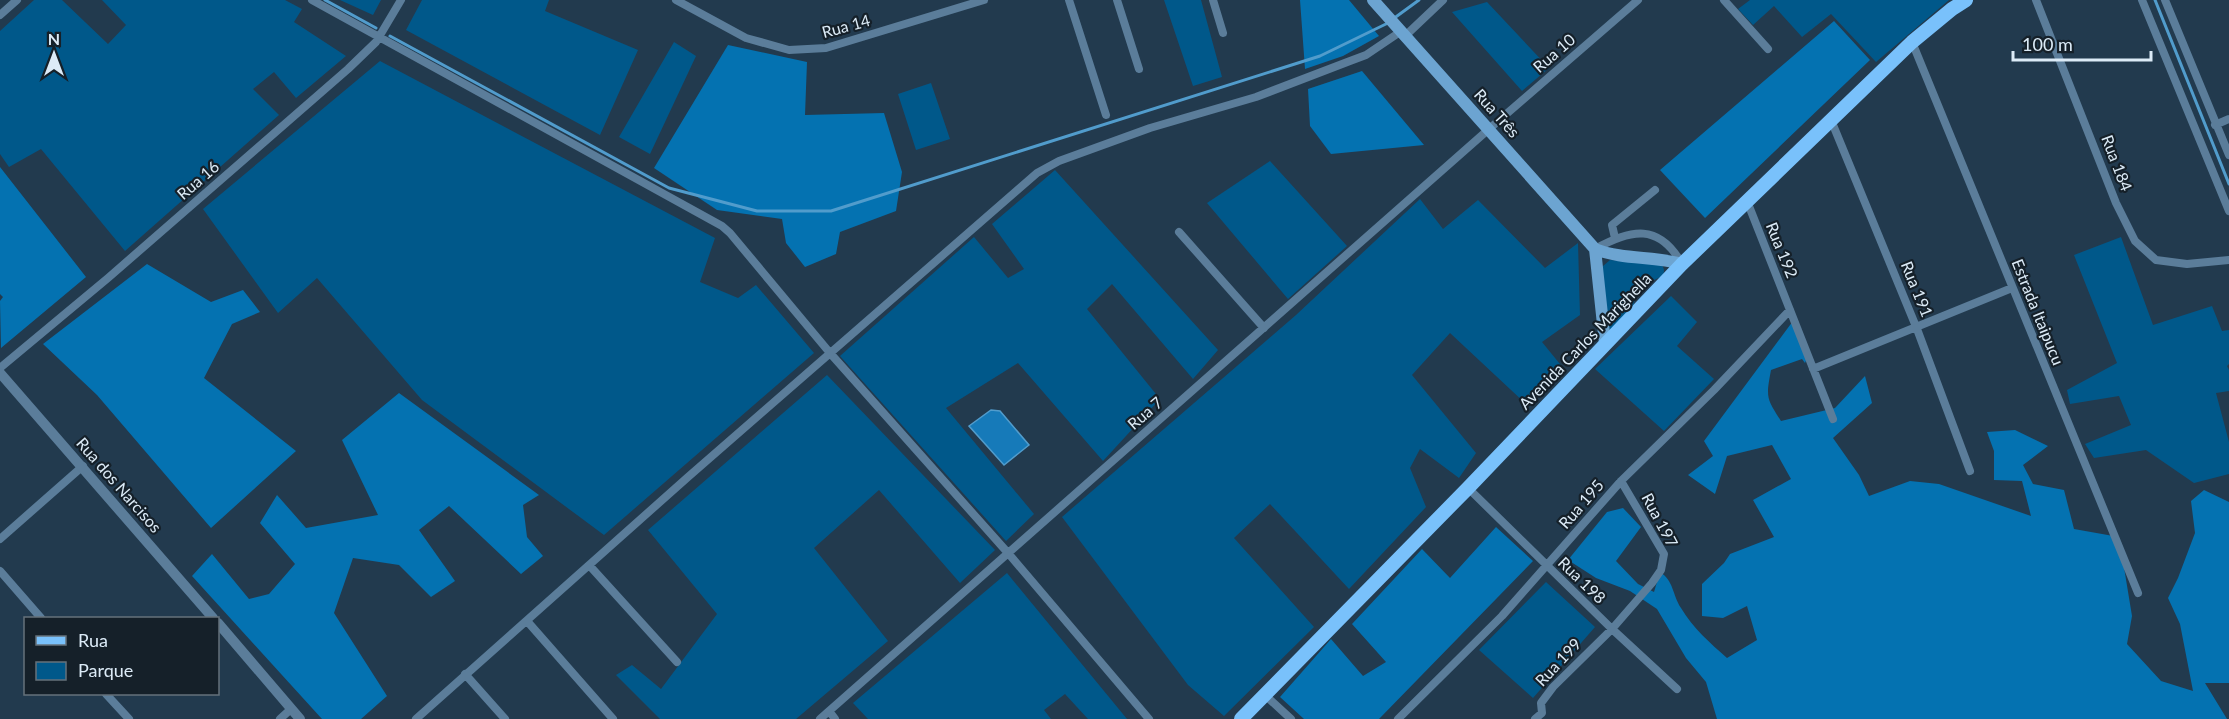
<svg xmlns="http://www.w3.org/2000/svg" width="2229" height="719" font-family="Lato,sans-serif">
  <style>
    .green { fill: #00588a }
    .forest { fill: #0472b1 }
    .water { fill: #167ab9; stroke: #519ccc; stroke-width: 1.5 }
    .lines { fill: none; stroke-linecap: round; stroke-linejoin: round }
    .stream { stroke: #519ccc; stroke-width: 3 }
    .minor { stroke: #5b7d9a; stroke-width: 8 }
    .tertiary { stroke: #5b7d9a; stroke-width: 10 }
    .secondary { stroke: #6ca4d1; stroke-width: 12 }
    .primary { stroke: #79c1fb; stroke-width: 14 }
    .labels { text-anchor: middle; stroke-width: 4.5; stroke-linejoin: round; paint-order: stroke }
    .street-label { font-size: 16px; fill: #dcebf7; stroke: #152029 }
  </style>
  <rect width="100%" height="100%" fill="#223a4e"/>
  <!-- green -->
  <path class="green" d="M34,0h28l46,44 18,-19 -24,-25h183l17,9 -8,13 52,34 -50,42 -22,-26 -21,17 26,26 -154,136 -84,-102 -32,18 -9,-13v-123z
    M340,0h41l-8,15z
    M422,0h127l-4,11 93,39 -38,85 -194,-105z
    M1164,0h37l21,77 -29,9z
    M1750,0h199l-73,62 -45,-48 -29,23 -28,-31 -21,19 -15,-16z
    M1487,2l62,66 -27,23 -70,-79z
    M674,42l22,14 -46,98 -31,-17z
    M380,61l335,177 -15,44 38,16 18,-13 58,68 -210,182 -182,-135 -105,-122 -39,35 -75,-104z
    M931,83l19,56 -34,11 -18,-56z
    M1270,161l77,85 -59,53 -81,-96z
    M1055,170l163,180 -25,29 -81,-95 -25,25 73,90 -57,62 -85,-98 -72,45 88,106 -28,27 -166,-185 134,-119 34,41 16,-9 -32,-45z
    M1420,199l23,30 35,-29 67,68 33,-25 2,72 -38,27 22,27 -37,36 -77,-72 -38,42 64,78 -17,25 -39,-29 -10,19 16,39 -77,82 -79,-85 -36,34 80,89 -90,89 -36,-31 -126,-168 234,-202z
    M2121,237l32,88 59,-19 10,25 7,-1v34l-2,2 2,4v21l-13,2 13,49v32l-35,9 -48,-33 -52,8 -9,-14 46,-19 -12,-29 -49,8 -3,-14 50,-27 -43,-108z
    M1610,260l48,3c6,3 7,6 5,13l-9,4 -19,19 -3,11 -20,21 -4,-4 -6,-60z
    M1671,296l26,26 -20,24 37,33 -50,52 -69,-62z
    M827,375l168,175 -35,33 -81,-93 -65,58 74,93 -92,78h-136l-44,-44 16,-10 29,24 56,-75 -69,-84z
    M1007,573l120,146h-39l-23,-25 -21,16 7,9h-183l-15,-16z
    M1546,582l49,45 -62,71 -54,-48z"/>
  <!-- forest -->
  <path class="forest" d="M1300,0h49l30,36 -36,20 -38,13z
    M1834,21l36,39 -165,158 -45,-48z
    M728,45l79,17 -2,53 79,-2 18,59 -6,39 -56,21 -4,22 -31,13 -19,-24 -4,-24 -65,-9 -63,-42z
    M1362,71l62,74 -93,9 -21,-28 -2,-37z
    M0,167l86,110 -85,71 -1,-47 3,-4 -3,-3z
    M147,264l64,38 32,-12 17,22 -28,12 -28,54 92,73 -85,77 -114,-133 -54,-51z
    M1793,321l16,32 -4,10 -3,-4 -31,11c-5,27 -5,28 10,51l54,-13 30,-32 7,27 -39,35 26,37 10,21 41,-15 29,3 92,32 -9,-35 -28,-1v-29l-7,-19 28,-2 33,16 -25,19 10,19 31,6 10,39 45,8 13,79 -5,28 34,37 32,10 -13,-67 -12,-26 10,-20 17,-45 -4,-32 13,-11 25,12v181h-24l22,36h-510l-11,-37 -20,-24 -29,-49 -27,-18 -34,-13 -28,-18 39,-48 16,-4 18,19 -25,34 22,23 16,8 6,-20c14,9 12,22 21,36 12,20 29,35 46,50l30,-18 -10,-34 -24,12 -21,-2v-32l22,-21 6,-9 44,-17 -21,-37 38,-21 -19,-34 -45,11 -12,38 -27,-19 25,-19 -9,-15z
    M399,393l140,102 -16,10 4,32 16,19 -22,18 -72,-68 -30,24 36,51 -24,16 -32,-32 -46,-7 -19,55 53,83 -26,23h-39l-130,-143 20,-22 37,45 20,-5 26,-30 -35,-41 17,-28 29,33 72,-13 -36,-75z
    M1496,527l37,34 -154,158h-75l-24,-22 51,-58 32,37 23,-14 -34,-38 70,-75 28,29z"/>
  <!-- water -->
  <path class="water" d="M991,410l9,1 29,34 -25,20 -35,-39z"/>
  <g class="lines">
    <!-- stream -->
    <path class="stream" d="M325,0l51,28
      M2155,0l74,184
      M1393,19l26,-19
      M390,36l279,152 88,23h74l489,-155 68,-33"/>
    <!-- minor -->
    <path class="minor" d="M312,0l410,226 8,7 100,120 178,200 141,166
      M676,0l70,38 43,12 37,-2 158,-48
      M1069,0l37,115
      M1117,0l22,69
      M1213,0l10,33
      M1724,0l44,49
      M2036,0l80,203 19,38 21,19 31,4 42,-4
      M2142,0l87,211
      M2165,0l64,155
      M0,15l17,-15
      M1404,37l39,-37
      M1912,42l226,551
      M1831,120l86,209 53,142
      M2215,125l14,-6
      M1747,201l86,218
      M1179,232l85,96
      M1615,238l-3,-13 43,-35
      M1595,249c36,-20 64,-26 87,15
      M0,368l108,-90 240,-209 28,-27 25,-42
      M1813,369l199,-81
      M1468,488l144,141 65,60
      M0,539l83,-73
      M589,565l88,97
      M0,571l41,47
      M527,621l86,98
      M465,674l40,45
      M106,694l23,25
      M1265,695l26,24
      M829,711l6,8
      M280,719l11,-10
      M416,719l272,-242 349,-304 22,-12 91,-33 106,-31 94,-36 16,-6 34,-23
      M820,719l669,-590 149,-129
      M1398,719l104,-103 119,-135 93,-91 76,-80
      M1535,719l7,-6 -1,-10 12,-16 59,-58 40,-46 9,-13 3,-16 -43,-73"/>
    <!-- tertiary -->
    <path class="tertiary" d="M0,373l213,245
      M218,623l82,96"/>
    <!-- secondary -->
    <path class="secondary" d="M1373,0l222,249c28,11 58,7 87,15
      M1595,249l10,94"/>
    <!-- primary -->
    <path class="primary" d="M1241,719l227,-231 214,-224 230,-222 40,-33 14,-9"/>
  </g>
  <g class="labels">
    <!-- street labels -->
    <g class="street-label">
      <text transform="translate(846 26) rotate(-15)" y="6">Rua 14</text>
      <text transform="translate(1554 53) rotate(-41)" y="6">Rua 10</text>
      <text transform="translate(1497 113) rotate(48)" y="6">Rua Três</text>
      <text transform="translate(2117 163) rotate(69)" y="6">Rua 184</text>
      <text transform="translate(198 180) rotate(-41)" y="6">Rua 16</text>
      <text transform="translate(1782 250) rotate(68)" y="6">Rua 192</text>
      <text transform="translate(1917 289) rotate(68)" y="6">Rua 191</text>
      <text transform="translate(2038 312) rotate(68)" y="6">Estrada Itaipucu</text>
      <text transform="translate(1585 341) rotate(-46)" y="6">Avenida Carlos Marighella</text>
      <text transform="translate(1145 413) rotate(-41)" y="6">Rua 7</text>
      <text transform="translate(119 485) rotate(49)" y="6">Rua dos Narcisos</text>
      <text transform="translate(1581 504) rotate(-49)" y="6">Rua 195</text>
      <text transform="translate(1660 520) rotate(62)" y="6">Rua 197</text>
      <text transform="translate(1582 580) rotate(44)" y="6">Rua 198</text>
      <text transform="translate(1558 662) rotate(-47)" y="6">Rua 199</text>
    </g>
  </g>
  <!-- legend -->
  <rect x="24" y="617" width="195" height="78" fill="#152029" stroke="#65717b" stroke-width="1.5"/>
  <rect x="36" y="636" width="30" height="9" fill="#79c1fb" stroke="#65717b" stroke-width="1.5"/>
  <text x="78" y="647" font-size="18" fill="#dcebf7">Rua</text>
  <rect x="36" y="662" width="30" height="18" fill="#00588a" stroke="#65717b" stroke-width="1.5"/>
  <text x="78" y="677" font-size="18" fill="#dcebf7">Parque</text>
  <!-- north arrow -->
  <g transform="translate(54 54)" stroke="#152029" stroke-width="4.5" paint-order="stroke">
  <path d="M0-4.5L10 22L0 15L-10 22Z" fill="#dcebf7"/>
  <text y="-9" font-size="16" font-weight="bold" text-anchor="middle" fill="#dcebf7">N</text>
  </g>
  <!-- scale -->
  <path d="M2013 51v9h138v-9" fill="none" stroke="#dcebf7" stroke-width="3"/>
  <text x="2022" y="51" font-size="18" fill="#dcebf7" stroke="#152029" stroke-width="4.5" paint-order="stroke">100 m</text>
</svg>
